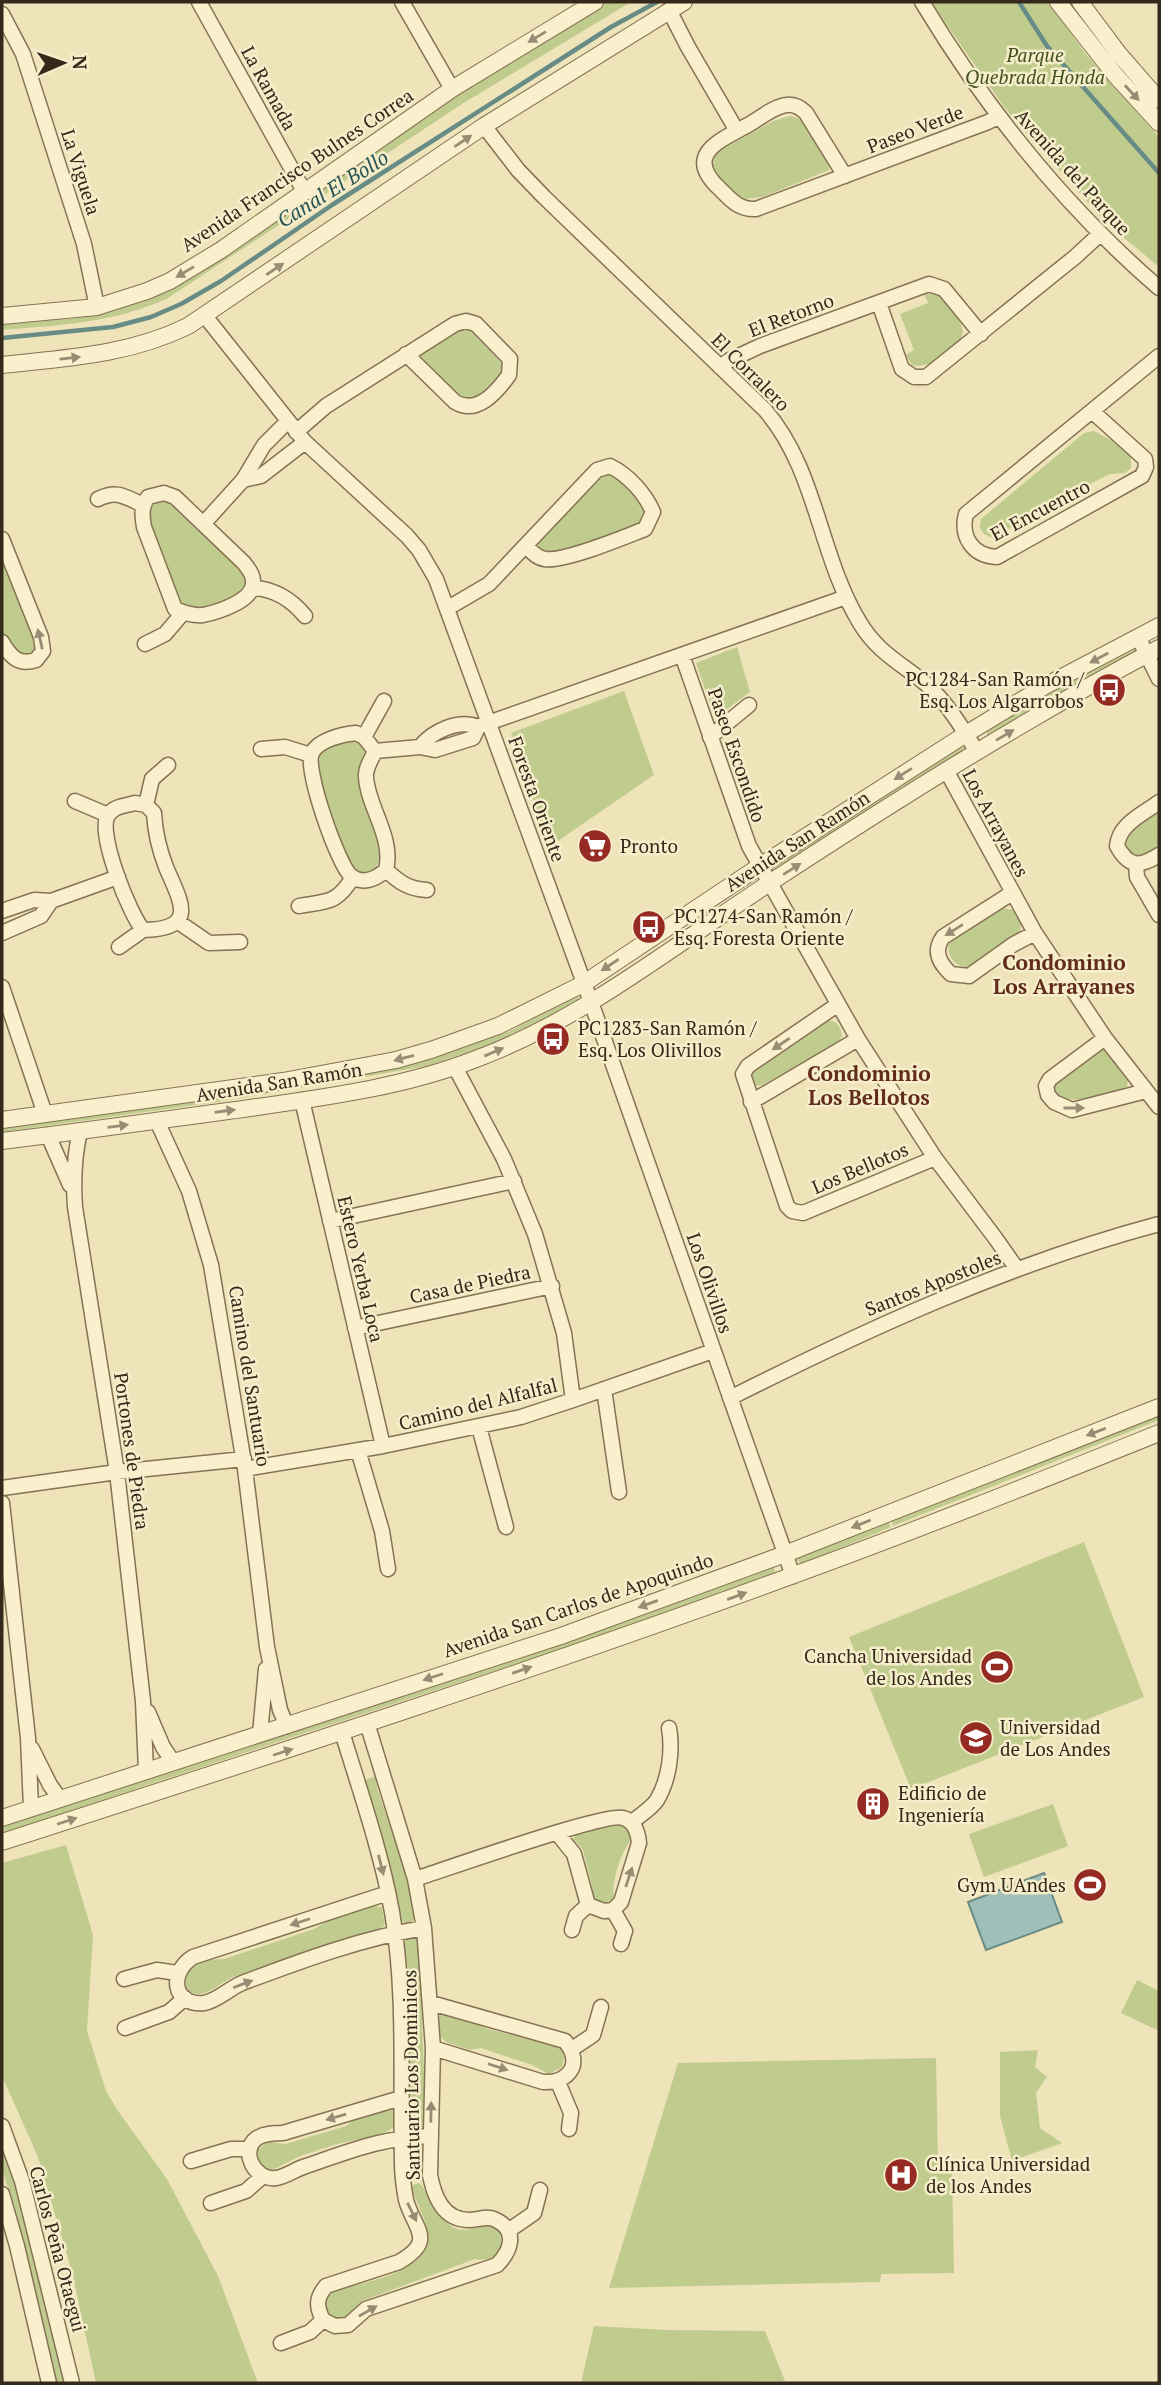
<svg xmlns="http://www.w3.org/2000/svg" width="1161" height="2385" font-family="'PT Serif',serif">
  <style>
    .green { fill: #c0cc8e }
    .water { fill: #9fbfb8; stroke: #678c86; stroke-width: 2 }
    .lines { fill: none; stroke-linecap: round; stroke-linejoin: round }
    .stream { stroke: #678c86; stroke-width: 4.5 }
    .minor-casing { stroke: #867254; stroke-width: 17 }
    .tertiary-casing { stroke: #867254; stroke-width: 18 }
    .minor { stroke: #faf0cd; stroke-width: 14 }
    .tertiary { stroke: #faf0cd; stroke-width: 16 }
    .oneway { fill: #978c74 }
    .labels { text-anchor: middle; stroke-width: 5; stroke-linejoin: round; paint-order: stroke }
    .park-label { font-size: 19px; font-style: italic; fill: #415120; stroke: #f6edca }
    .street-label { font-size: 19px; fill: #34291a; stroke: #f6edca }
    .poi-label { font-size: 19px; fill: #34291a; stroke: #f6edca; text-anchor: start }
    .water-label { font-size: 21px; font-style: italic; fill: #285455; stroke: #f6edca }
    .neighbourhood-label { font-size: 21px; font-weight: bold; fill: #622d18; stroke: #f6edca }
  </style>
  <rect width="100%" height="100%" fill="#efe3ba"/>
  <!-- green -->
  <path class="green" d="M599,2h32l-169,102 -294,194c-53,25 -108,27 -166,32v-9l67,-2 30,-5 72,-32 282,-191z
    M931,2h118l36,51 74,84v130l-55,-46 -100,-114z
    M790,116l8,2 6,5 26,42 -1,5 -66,27 -19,2 -9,-5 -19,-19 -3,-9 1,-12 59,-33z
    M932,293l11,5 16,19 4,15 -3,9 -30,23 -14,2 -5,-2 -5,-9 8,-5 -14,-36 28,-11 -4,-9z
    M467,327l35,36 2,18 -36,25 -56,-48z
    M1094,431l17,9 20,17v11l-6,5 -15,1 -34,17 -83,47 -9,-4 -4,-6 1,-9 103,-86z
    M600,469l22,3 29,39 -12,17 -48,18 -44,8 -14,-6z
    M167,501l35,27 47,54 -8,18 -45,13 -19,-7 -31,-91 3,-12z
    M2,555l35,89c-2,6 -3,10 -10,11 -12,2 -23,-16 -25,-26 -2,-20 0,-53 0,-74z
    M737,647l13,45 -35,26 -19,-55z
    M1131,647l5,3 -2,3 -147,82v-5z
    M624,691l30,84 -105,72 -38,-114z
    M354,740l6,1c8,13 4,18 -2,32 5,18 36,93 12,100 -2,1 -8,2 -10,0 -13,-6 -48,-102 -43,-115 5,-12 25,-15 37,-18z
    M961,746l3,2 -1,4 -190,119 -2,-4z
    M1159,811v36l-17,12c-15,-4 -20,-11 -17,-27z
    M1002,908l12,2c5,9 10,15 4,24l-51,33c-14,-1 -22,-13 -17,-26z
    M577,994l3,7 -52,28 -35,15 -66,22 -203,35 -222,31v-5l401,-60 107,-36z
    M827,1020c11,2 13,5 15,16l-4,6 -76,43 -8,1 -4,-7 4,-10z
    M1101,1049l6,2 21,27 -1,9 -42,12 -23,1 -7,-7 -1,-8z
    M1159,1412v8l-266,106 -2,-6z
    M888,1521l3,6 -89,37 -5,-4 1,-3z
    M1084,1542l60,155 -233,92 -62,-152z
    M774,1567l1,9c-257,90 -516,170 -773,258v-9l543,-177z
    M376,1776l1,12 30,88 9,41 -4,5 -7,1 -4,-3 -11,-55 -23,-76 -4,-8z
    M1053,1804l15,42 -84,31 -15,-43z
    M615,1823c9,4 14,7 16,17 -10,13 -20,41 -17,58 -7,6 -18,8 -23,-3l2,-5 -10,-40 -10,-11 3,-5h7z
    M66,1845l27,90 -6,96 19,60 12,20 49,68 51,97 40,107h-162l-24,-111 -34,-115 -36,-81v-213z
    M374,1906l8,1 3,17c-11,13 -40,20 -56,19l-96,34c-16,7 -31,27 -47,11v-15c12,-11 23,-14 38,-14l90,-30 16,-9z
    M414,1937l5,5 7,182 -4,5h-8l-3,-4 -2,-122 -6,-59 4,-5z
    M1137,1980l22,11v40l-38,-18z
    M443,2011l32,9 10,8 55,15 17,2 5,4 2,9 -2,9 -13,7 -17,-9 -51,-17 -11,2 -24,-8 -6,-6 -1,-19z
    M1038,2050l-3,17 12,10 -11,16 4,35 22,15 -50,18 -12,-45v-64z
    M936,2058l2,107h14l2,108 -73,1 -1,8 -271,6 69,-225z
    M387,2109l6,2 2,15c-14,11 -29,12 -45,15 -16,3 -32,10 -47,14 -9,3 -29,16 -34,15 -11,-2 -13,-12 -11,-21l10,-7 18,2 60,-18 9,-7z
    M2,2147l13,30 51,206h-9l-36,-150 -19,-65z
    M419,2183c7,5 6,12 11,18 5,7 14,20 21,25 15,10 32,-4 43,1 10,5 10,22 2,28 -5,5 -14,5 -21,4l-113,42 -15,16 -12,2c-10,-7 -11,-14 -8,-25 26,-11 108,-19 101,-62 -3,-14 -11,-29 -16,-42l1,-5z
    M594,2326l74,4 97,1 20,50 -204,2z"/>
  <!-- water -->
  <path class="water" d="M1044,1873l18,49 -76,28 -18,-48z"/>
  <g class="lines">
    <!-- stream -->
    <path class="stream" d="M1019,2l28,44 112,127
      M2,338l111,-11 38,-10 30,-13 40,-23 111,-76 279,-178 46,-25"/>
    <!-- minor casing -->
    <g class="minor-casing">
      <path id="minor" d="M199,2l106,191
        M402,2l50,87
        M922,2c65,108 142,204 237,286
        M669,10l19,37 49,84
        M2,14l21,40 61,190 13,63
        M484,126l34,44 26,27 221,213c52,60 54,146 95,213 18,30 41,40 66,61 21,18 37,45 51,68
        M845,176l-39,-63c-5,-5 -11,-9 -19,-8 -13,1 -28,14 -39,20 -29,16 -65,30 -28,64 11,11 19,21 36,20l232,-87 10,-5
        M879,303l23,66 12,8h12l149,-120 25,-23
        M205,316l100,126 102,94 12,14 17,29 160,437 197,560
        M720,367l8,-6 32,-15 169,-62 15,5 37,45
        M1093,412l52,47 1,8 -4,9 -145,81c-24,-1 -37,-20 -31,-43l193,-158
        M296,432l30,-26 129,-82 11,-3 10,3 34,35 -1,16c-13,18 -32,40 -54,27l-49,-48
        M243,480l18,-4 44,-34
        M164,493l11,4 69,66c5,7 10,12 9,21 -1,17 -35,28 -50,31 -10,1 -19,-2 -28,-6l-31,-82c-2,-12 -3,-20 4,-30z
        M98,499c19,-9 26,-3 45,6
        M204,523l39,-43 21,-35 23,-23
        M2,539l39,98 2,14 -7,9c-18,6 -26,-4 -34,-18
        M253,588c22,1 38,11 52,28
        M448,608l41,-24 108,-114 13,-4c18,9 35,27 43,46l-8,17c-21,8 -80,33 -100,30 -8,-1 -13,-7 -18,-12
        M1138,637l21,42
        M145,644l20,-10 18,-21
        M682,655l67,191 109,193 77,119 61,81 21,30
        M356,733l8,4 11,14c-3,8 -10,17 -9,26 2,31 28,60 20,93 -10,9 -23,15 -35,6 -13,-11 -47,-108 -39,-123 6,-13 31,-19 44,-20z
        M364,737l20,-36
        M710,737l39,-32
        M420,747c12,-16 39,-28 58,-20
        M261,749l24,-2 26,8
        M375,751l45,-4 15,3 38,-12 5,-11 10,-4 358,-126
        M946,770l89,163 70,105 54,69
        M75,801l33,14
        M1159,802c-16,12 -40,22 -42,44 12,22 23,21 42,9
        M135,803l11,2 8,8c1,19 5,36 12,54 14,34 34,62 -23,63 -14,-17 -44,-93 -36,-113 5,-11 18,-11 28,-14z
        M146,805l6,-26 16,-14
        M1136,864l1,13 22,38
        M386,870c13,12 22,19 41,20
        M1012,893l-69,44c-10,14 -4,26 8,37l18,2 45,-32 21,-11
        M299,906c28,-5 38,-2 54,-29
        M2,911l32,-11 17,1 67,-24
        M177,921l32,22 31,-1
        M2,933l39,-17 10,-15
        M119,947l24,-17
        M2,987l43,127
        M837,1005l-89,61 -5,8 44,132 5,5 11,2 132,-55
        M1105,1038l-55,41 -4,7 2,9 6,7 18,8 74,-19
        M455,1067l49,92 31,75 29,99 9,67
        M302,1100l81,346
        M751,1102l107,-63
        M157,1121l32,70 22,74 34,204 22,178 13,63 7,16
        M80,1131c-6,26 -7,49 -5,76l42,265 26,229 3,70
        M48,1135l22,50
        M330,1221l184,-40
        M355,1328l197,-42
        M604,1389l15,103
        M730,1398c139,-70 279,-134 429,-174
        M479,1427l27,100
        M358,1450l24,81 6,38
        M245,1469l138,-23 138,-29 52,-17 140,-49
        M2,1488l115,-16 127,-13
        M2,1503l26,235 3,70
        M148,1712l15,35 10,15
        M342,1732c18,59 39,119 50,180 14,82 8,168 10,251 0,11 2,26 4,37 8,29 31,40 -7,62l-73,24c-10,12 -10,20 -3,34l12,6 13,-1 18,-16 131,-44c13,-13 22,-34 -1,-45 -9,-5 -17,0 -27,0 -26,0 -35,-24 -39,-45l3,-127 -9,-120 -9,-49 -48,-156
        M260,1734l6,-65
        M32,1749l18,36 10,14
        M632,1822c7,-6 20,-14 25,-22 12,-20 16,-49 12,-72
        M415,1879c28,-9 192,-67 208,-61 11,3 15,14 16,25l-18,59 -8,8 -9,1 -16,-6 -14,-51 -17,-21
        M388,1893l-195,64c-25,16 -20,49 11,46 13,-2 26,-15 38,-20 59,-22 120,-45 182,-55
        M613,1910l12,21 -4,13
        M572,1930l4,-14 12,-11
        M124,1979l33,-9 20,3
        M431,2003l134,38c18,22 5,42 -22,41l-110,-34
        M125,2028l44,-16 16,-14
        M572,2049l21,-14 8,-28
        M558,2082l13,31 -2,16
        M401,2098l-118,35c-8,0 -18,0 -26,5 -18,13 -2,43 19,40 9,-1 20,-9 30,-12 44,-15 78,-29 125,-30
        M2,2126l20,55 50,202
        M191,2161l40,-12h19
        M2,2194l15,52 32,137
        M211,2203l35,-12 17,-15
        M508,2231l26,-18 6,-23
        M281,2343l29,-11 13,-12"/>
    </g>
    <!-- tertiary casing -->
    <g class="tertiary-casing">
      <path id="tertiary" d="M1058,2l58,74 43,47
        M1080,2l39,52 40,46
        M2,316l95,-9 50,-16 23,-10 51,-31 231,-161 143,-87
        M2,365c65,-7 127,-10 186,-39l296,-200 200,-124
        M2,1120l281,-39 113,-21 35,-10 67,-24 85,-42 177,-118 206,-132 79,-48 114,-60
        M2,1141c83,-10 166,-22 248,-33 77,-11 154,-21 226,-49 107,-40 197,-113 292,-175 127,-83 257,-165 391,-236
        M2,1818l559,-182 224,-82 374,-147
        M2,1842c264,-85 528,-170 789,-266 124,-45 246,-94 368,-143"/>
    </g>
    <!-- minor -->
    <use href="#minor" class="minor"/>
    <!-- tertiary -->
    <use href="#tertiary" class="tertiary"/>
  </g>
  <!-- one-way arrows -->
  <defs><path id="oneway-solid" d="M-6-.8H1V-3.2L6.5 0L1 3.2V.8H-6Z" transform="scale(1.75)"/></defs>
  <g class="oneway">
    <use href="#oneway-solid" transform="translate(537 37) rotate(149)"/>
    <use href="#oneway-solid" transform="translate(1132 93) rotate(47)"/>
    <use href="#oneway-solid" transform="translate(463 141) rotate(-34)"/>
    <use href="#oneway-solid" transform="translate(275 269) rotate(-34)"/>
    <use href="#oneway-solid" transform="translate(185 272) rotate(149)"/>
    <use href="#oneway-solid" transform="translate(70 358) rotate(-6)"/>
    <use href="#oneway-solid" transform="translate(40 639) rotate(-103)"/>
    <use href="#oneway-solid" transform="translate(1099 658) rotate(152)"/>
    <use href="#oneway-solid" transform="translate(1005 735) rotate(-31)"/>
    <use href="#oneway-solid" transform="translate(903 774) rotate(148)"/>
    <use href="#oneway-solid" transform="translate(792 869) rotate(-32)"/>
    <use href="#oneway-solid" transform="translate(954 930) rotate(148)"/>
    <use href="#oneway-solid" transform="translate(610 965) rotate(146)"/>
    <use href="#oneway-solid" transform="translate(781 1044) rotate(146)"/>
    <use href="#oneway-solid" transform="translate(494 1052) rotate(-23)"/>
    <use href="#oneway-solid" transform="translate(404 1058) rotate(165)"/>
    <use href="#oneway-solid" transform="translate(1074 1108)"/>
    <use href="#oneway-solid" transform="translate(225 1111) rotate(-8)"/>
    <use href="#oneway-solid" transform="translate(118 1126) rotate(-7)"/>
    <use href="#oneway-solid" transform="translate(1096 1432) rotate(159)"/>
    <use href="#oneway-solid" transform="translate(861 1524) rotate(158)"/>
    <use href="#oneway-solid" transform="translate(737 1596) rotate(-20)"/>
    <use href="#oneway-solid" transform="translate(648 1604) rotate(160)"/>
    <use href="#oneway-solid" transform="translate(522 1670) rotate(-19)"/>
    <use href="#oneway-solid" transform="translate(433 1677) rotate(162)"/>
    <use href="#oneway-solid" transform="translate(283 1752) rotate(-18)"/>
    <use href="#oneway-solid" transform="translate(67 1821) rotate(-18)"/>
    <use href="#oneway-solid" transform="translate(381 1865) rotate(76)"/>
    <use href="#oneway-solid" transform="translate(629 1877) rotate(-72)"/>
    <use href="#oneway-solid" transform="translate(300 1922) rotate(162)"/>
    <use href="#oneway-solid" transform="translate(243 1984) rotate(-21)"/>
    <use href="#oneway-solid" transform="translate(498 2067) rotate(18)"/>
    <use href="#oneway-solid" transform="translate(431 2112) rotate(-89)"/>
    <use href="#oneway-solid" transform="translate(336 2117) rotate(164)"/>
    <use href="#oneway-solid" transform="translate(412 2212) rotate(64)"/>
    <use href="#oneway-solid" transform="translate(368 2311) rotate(-30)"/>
  </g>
  <!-- icons -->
  <defs>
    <g id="bus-disc" transform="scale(1.75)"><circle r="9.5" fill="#962b23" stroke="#f6edca"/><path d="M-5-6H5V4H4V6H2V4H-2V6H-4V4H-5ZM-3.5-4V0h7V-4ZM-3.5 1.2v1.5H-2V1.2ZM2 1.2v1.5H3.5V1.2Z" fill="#fff"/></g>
    <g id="supermarket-disc" transform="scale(1.75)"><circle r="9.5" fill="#962b23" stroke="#f6edca"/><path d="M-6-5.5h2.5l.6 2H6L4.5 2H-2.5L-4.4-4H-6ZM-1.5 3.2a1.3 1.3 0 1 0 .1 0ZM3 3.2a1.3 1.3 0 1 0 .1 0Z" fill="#fff"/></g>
    <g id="stadium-disc" transform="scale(1.75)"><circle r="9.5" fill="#962b23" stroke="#f6edca"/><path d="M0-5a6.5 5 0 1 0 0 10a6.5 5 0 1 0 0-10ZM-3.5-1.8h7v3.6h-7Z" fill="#fff"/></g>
    <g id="university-disc" transform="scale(1.75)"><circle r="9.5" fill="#962b23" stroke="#f6edca"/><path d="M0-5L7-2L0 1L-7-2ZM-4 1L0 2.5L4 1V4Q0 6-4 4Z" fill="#fff"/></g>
    <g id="building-disc" transform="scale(1.75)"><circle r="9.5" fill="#962b23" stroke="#f6edca"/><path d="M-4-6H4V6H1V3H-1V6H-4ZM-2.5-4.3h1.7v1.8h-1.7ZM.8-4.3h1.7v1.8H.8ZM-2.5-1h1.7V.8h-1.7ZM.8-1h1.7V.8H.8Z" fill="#fff"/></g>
    <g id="hospital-disc" transform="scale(1.75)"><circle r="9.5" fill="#962b23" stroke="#f6edca"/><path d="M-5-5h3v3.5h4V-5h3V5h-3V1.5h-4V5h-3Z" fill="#fff"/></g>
  </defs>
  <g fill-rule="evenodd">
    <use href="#bus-disc" x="1109" y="690"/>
    <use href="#supermarket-disc" x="595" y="846"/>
    <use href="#bus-disc" x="649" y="927"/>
    <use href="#bus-disc" x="553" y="1039"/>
    <use href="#stadium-disc" x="997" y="1667"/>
    <use href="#university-disc" x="976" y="1738"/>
    <use href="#building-disc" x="873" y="1804"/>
    <use href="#stadium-disc" x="1090" y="1885"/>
    <use href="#hospital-disc" x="901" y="2175"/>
  </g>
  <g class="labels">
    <!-- park labels -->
    <g class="park-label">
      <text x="1035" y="62">Parque<tspan x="1035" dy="22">Quebrada Honda</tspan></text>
    </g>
    <!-- street labels -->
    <g class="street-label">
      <text transform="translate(269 88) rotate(61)" y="7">La Ramada</text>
      <text transform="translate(915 129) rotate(-21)" y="7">Paseo Verde</text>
      <text transform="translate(297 170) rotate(-34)" y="7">Avenida Francisco Bulnes Correa</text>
      <text transform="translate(81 172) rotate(72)" y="7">La Viguela</text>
      <text transform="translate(1073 172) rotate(48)" y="7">Avenida del Parque</text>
      <text transform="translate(791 315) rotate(-21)" y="7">El Retorno</text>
      <text transform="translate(751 372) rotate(45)" y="7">El Corralero</text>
      <text transform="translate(1040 510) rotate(-28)" y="7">El Encuentro</text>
      <text transform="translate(737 755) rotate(71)" y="7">Paseo Escondido</text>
      <text transform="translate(537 799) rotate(70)" y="7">Foresta Oriente</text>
      <text transform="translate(996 823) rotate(62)" y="7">Los Arrayanes</text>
      <text transform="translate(797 841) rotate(-33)" y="7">Avenida San Ramón</text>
      <text transform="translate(279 1082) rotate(-9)" y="7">Avenida San Ramón</text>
      <text transform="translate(860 1168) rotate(-23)" y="7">Los Bellotos</text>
      <text transform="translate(361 1269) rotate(77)" y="7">Estero Yerba Loca</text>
      <text transform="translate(710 1283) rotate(71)" y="7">Los Olivillos</text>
      <text transform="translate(933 1283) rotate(-22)" y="7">Santos Apostoles</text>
      <text transform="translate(470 1284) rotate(-12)" y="7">Casa de Piedra</text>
      <text transform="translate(250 1376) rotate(81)" y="7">Camino del Santuario</text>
      <text transform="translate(478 1404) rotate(-14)" y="7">Camino del Alfalfal</text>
      <text transform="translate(132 1451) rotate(82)" y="7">Portones de Piedra</text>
      <text transform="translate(578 1605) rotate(-19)" y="7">Avenida San Carlos de Apoquindo</text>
      <text transform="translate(411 2075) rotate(-91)" y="7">Santuario Los Dominicos</text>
      <text transform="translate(58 2249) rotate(75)" y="7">Carlos Peña Otaegui</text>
    </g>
    <!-- poi labels -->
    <g class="poi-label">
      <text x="1084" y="686" text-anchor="end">PC1284-San Ramón /<tspan x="1084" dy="22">Esq. Los Algarrobos</tspan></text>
      <text x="620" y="853">Pronto</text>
      <text x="674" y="923">PC1274-San Ramón /<tspan x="674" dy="22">Esq. Foresta Oriente</tspan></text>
      <text x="578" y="1035">PC1283-San Ramón /<tspan x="578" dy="22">Esq. Los Olivillos</tspan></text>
      <text x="972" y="1663" text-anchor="end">Cancha Universidad<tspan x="972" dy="22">de los Andes</tspan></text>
      <text x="1000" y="1734">Universidad<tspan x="1000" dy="22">de Los Andes</tspan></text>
      <text x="898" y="1800">Edificio de<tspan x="898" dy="22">Ingeniería</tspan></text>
      <text x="1066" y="1892" text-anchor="end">Gym UAndes</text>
      <text x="926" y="2171">Clínica Universidad<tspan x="926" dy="22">de los Andes</tspan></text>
    </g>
    <!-- water labels -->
    <g class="water-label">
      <text transform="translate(333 189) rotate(-32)" y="7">Canal El Bollo</text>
    </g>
    <!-- neighbourhood labels -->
    <g class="neighbourhood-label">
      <text x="1064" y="970">Condominio<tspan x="1064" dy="24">Los Arrayanes</tspan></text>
      <text x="869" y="1081">Condominio<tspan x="869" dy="24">Los Bellotos</tspan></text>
    </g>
  </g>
  <!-- border -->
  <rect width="1161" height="2385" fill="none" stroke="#34291a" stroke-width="7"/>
  <!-- north arrow -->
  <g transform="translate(63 63) rotate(88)" stroke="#f6edca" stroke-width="5" paint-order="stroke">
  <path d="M0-5L12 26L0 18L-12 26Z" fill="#34291a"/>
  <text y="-10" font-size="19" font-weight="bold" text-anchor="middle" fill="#34291a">N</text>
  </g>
</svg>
